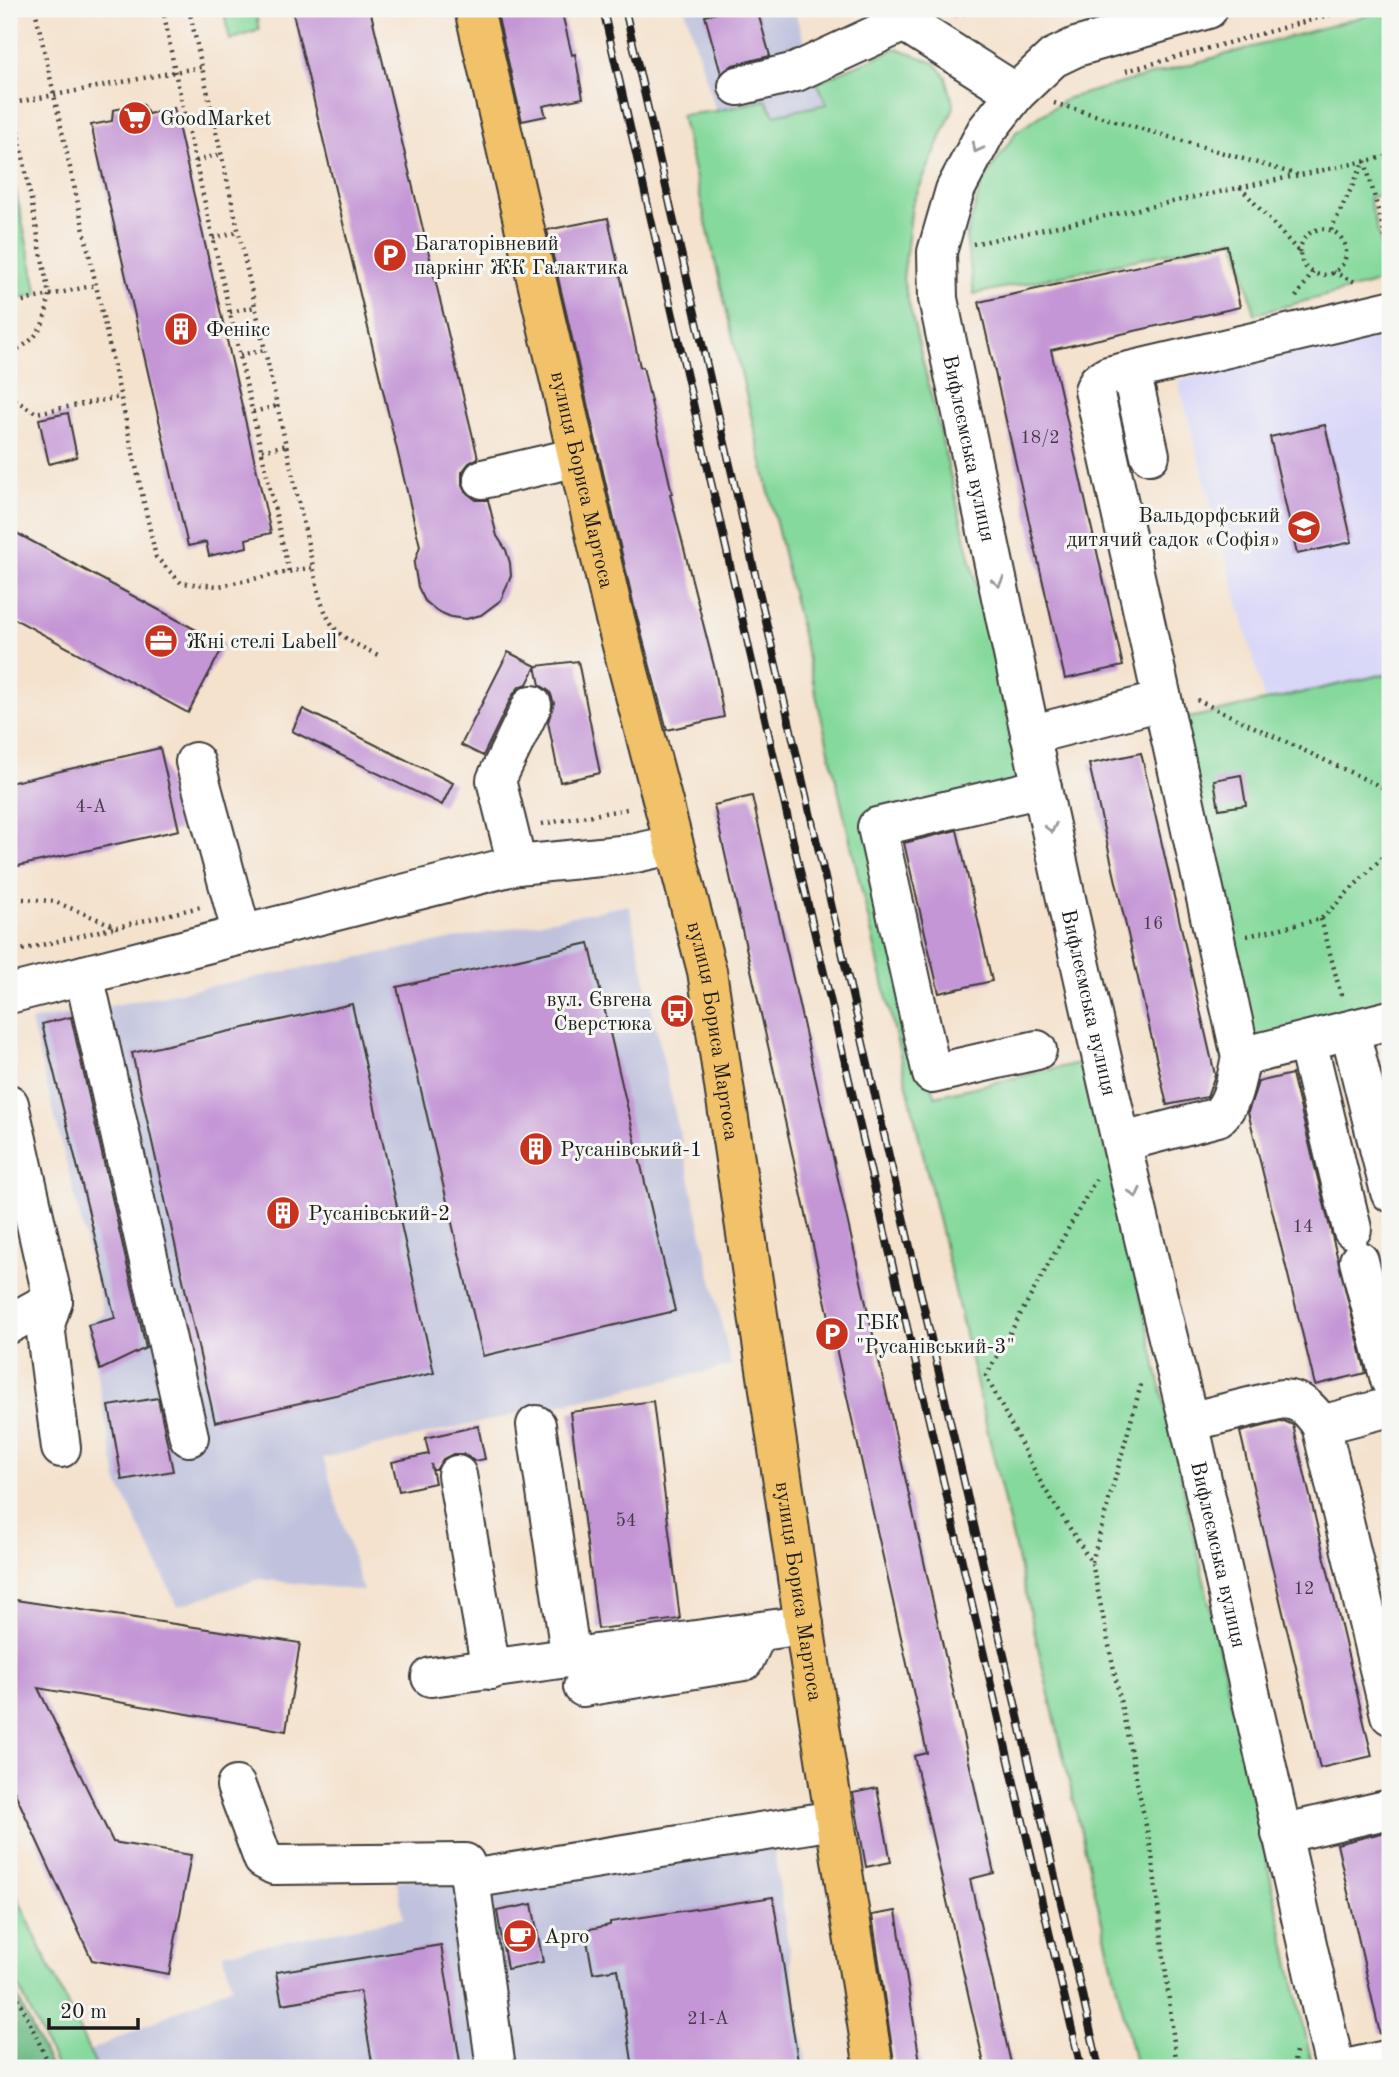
<svg xmlns="http://www.w3.org/2000/svg" width="1399" height="2077" font-family="'Old Standard TT',serif">
  <style>
    .built { fill: #d9d7f8 }
    .industrial { fill: #c0c2dd }
    .green { fill: #85d99c; stroke: #507a5c; stroke-width: 2 }
    .forest { fill: #6cb984; stroke: #446a50; stroke-width: 2 }
    .building { fill: #c496d6 }
    .lines { fill: none; stroke-linecap: round; stroke-linejoin: round }
    .minor-casing { stroke: #3c3a37; stroke-width: 42 }
    .major-casing { stroke: #3c3a37; stroke-width: 42 }
    .path { stroke: #3c3a37; stroke-width: 4.5; stroke-dasharray: 2 5; stroke-linecap: butt }
    .minor { stroke: #fff; stroke-width: 38 }
    .major { stroke: #f2c26a; stroke-width: 38 }
    .rail-casing { stroke: #1c1c1c; stroke-width: 8 }
    .rail { stroke: #f6f6f2; stroke-width: 5; stroke-dasharray: 16; stroke-linecap: butt }
    .oneway { stroke: #999 }
    .labels { text-anchor: middle; stroke-width: 6; stroke-linejoin: round; paint-order: stroke }
    .number-label { font-size: 18px; fill: #463a4a }
    .poi-label { font-size: 21px; fill: #1c1c1c; stroke: #f6f6f2; text-anchor: start }
    .street-label { font-size: 21px; fill: #1c1c1c; stroke: #f6f6f2 }
  </style>
  <rect width="100%" height="100%" fill="#f6f6f2"/>
  <filter id="ink" filterUnits="userSpaceOnUse"><feTurbulence type="fractalNoise" baseFrequency=".0143" numOctaves="2"/><feDisplacementMap in="SourceGraphic" scale="14" xChannelSelector="R" yChannelSelector="G"/><feConvolveMatrix kernelMatrix="1 2 1 2 8 2 1 2 1" color-interpolation-filters="sRGB"/></filter>
  <filter id="wash" filterUnits="userSpaceOnUse"><feTurbulence type="fractalNoise" baseFrequency=".00686" numOctaves="4" result="noise"/><feDisplacementMap in="SourceGraphic" scale="28" xChannelSelector="R" yChannelSelector="G"/><feGaussianBlur stdDeviation="1.57" result="paint"/><feColorMatrix in="noise" values="0 0 0 0 0 0 0 0 0 0 0 0 0 0 0 0 0 1.4 0 .05"/><feComposite in="paint" operator="in"/></filter>
  <g filter="url(#wash)">
    <rect width="100%" height="100%" fill="#f4e2cd"/>
    <!-- built -->
    <path class="built" d="M1390,330v343l-125,29 -87,-321z"/>
    <!-- industrial -->
    <path class="industrial" d="M685,9h109l23,73 10,22 -53,11 -8,-15 -50,11z
      M629,905l102,461 -408,92 40,133 -104,-12 -81,27 -60,-123 -31,-160 17,-9 -73,-293z
      M771,1831l36,237h-710l-8,-17 143,-65 -9,-33 180,-35 -6,-37z"/>
    <!-- green -->
    <path class="green" d="M223,9h32l4,21 -29,10z
      M1390,9v183l-21,6 21,81 -135,35 -20,-75 -261,55 -8,-57 16,-54 34,-51 52,-34z
      M897,48l38,15 11,14 8,30 -42,98 -9,74 121,502 -154,38 65,277 153,-35 225,1007h-177l-455,-1953 35,-4 50,-11 8,15 53,-11 -10,-22z
      M9,161l29,133 -29,6z
      M1390,673v334l-145,35 -65,-322z
      M9,1879l80,172 8,17h-40l-48,-102z"/>
    <!-- forest -->
    <path class="forest" d="M9,1979l42,89h-42z"/>
    <g id="blocks">
      <!-- building -->
      <path class="building" d="M292,9h78l108,449 -9,5 -7,9v13l5,8 9,7h12l9,36 9,14 4,13 1,13 -10,24 -20,15 -15,4 -15,-2 -14,-6 -12,-10 -7,-14 -4,-23 6,-18z
        M496,9h65l11,46 3,-1 8,44 -40,8 3,10 -24,5z
        M732,9h25l13,47 -37,9 -12,9 -16,-58z
        M143,104l5,10 26,-6 97,425 -25,6 1,8 -38,9 -3,-14 -18,4 -97,-421 21,-4 1,-11z
        M608,218l32,149h3l29,126 -2,1 45,176 9,47 -57,13 -33,-124 -87,-376z
        M1227,246l13,61 -189,43 72,316 -58,13 -86,-377z
        M68,413l9,44 -28,7 -10,-45z
        M1325,425l27,117 -55,12 -27,-117z
        M9,529l215,116 -36,68 -179,-97z
        M508,652l28,14 -9,18 -8,3 -7,9 -29,60 -22,-11z
        M578,661l22,112 -40,9 -12,-60 6,-19 -4,-11 -10,-7 -4,-19z
        M303,709l150,74 -11,22 -150,-74z
        M160,748l19,82 -170,38v-85z
        M1141,753l74,322 -8,22 -40,8 -78,-341z
        M1241,775l5,30 -27,4 -5,-29z
        M752,796l242,1077 -24,6 42,189h-27l-71,-312 13,-3 -213,-948z
        M957,830l35,151 -53,12 -35,-150z
        M589,943l86,368 -192,45 -86,-369z
        M352,1004l82,369 -219,49 -83,-369z
        M71,1017l75,331 -46,22 -12,-45 27,-7 -73,-294z
        M1292,1074l74,299 -51,12 -67,-273 10,-30z
        M158,1398l15,73 -51,9 -13,-74z
        M653,1401l27,218 -82,10 -28,-217z
        M1284,1421l9,4 79,331 -52,12 -80,-336z
        M478,1426l7,33 -11,2 -10,-7h-11l-10,5 -7,11h-4l-1,-6 4,19 -36,8 -7,-29 37,-8 -4,-16z
        M9,1599l291,44 -14,88 -248,-43 75,154 78,13 -22,119 -77,-14 -83,-180z
        M877,1788l14,74 -25,5 -13,-74z
        M1390,1831v202l-10,1 -43,-190z
        M773,1897l26,171h-166l-15,-99 -25,4 -8,-43 25,-5v-3z
        M532,1904l11,58 -36,7 -10,-58z
        M896,1911l25,157h-26l-23,-153z
        M441,1945l20,123h-88l-13,-77 -78,13 -6,-32z"/>
    </g>
  </g>
  <g filter="url(#ink)">
    <use href="#blocks" fill-opacity="0" stroke="#3c3a37" stroke-width="2"/>
    <g class="lines">
      <!-- minor casing -->
      <g class="minor-casing">
        <g id="minor">
          <path d="M902,9l2,13 112,71"/>
          <path id="s1" d="M1208,9l-132,38 -23,11 -37,35 -30,38 -31,59 -18,62 1,47c79,375 157,751 251,1123l146,646"/>
          <path d="M738,86l58,-14 108,-50"/>
          <path d="M1131,371l19,84"/>
          <path d="M483,479l95,-22"/>
          <path d="M1030,735l132,-34"/>
          <path d="M195,762l47,173"/>
          <path d="M517,865l-21,-85 36,-75"/>
          <path d="M84,975l105,462"/>
          <path d="M9,994l508,-129 114,-11 41,-9"/>
          <path d="M1350,1031l40,161"/>
          <path d="M1307,1041l45,188"/>
          <path d="M1037,1050l-105,24 -55,-247 165,-39"/>
          <path d="M1241,1057l149,-37"/>
          <path d="M9,1104l44,196 -8,25 16,123"/>
          <path d="M1123,1142l95,-25c16,-15 18,-39 23,-60l-147,-667 4,-8 10,-6 282,-66"/>
          <path d="M1359,1261l31,119"/>
          <path d="M9,1324l44,-24"/>
          <path d="M1189,1422l93,-23c20,1 28,10 39,26l69,290"/>
          <path d="M536,1425l35,234"/>
          <path d="M1321,1425l69,-18"/>
          <path d="M457,1475l34,195"/>
          <path d="M431,1677l373,-52"/>
          <path d="M583,1687l161,-26 12,-25"/>
          <path d="M236,1786l27,73 11,6 191,-2 5,16 26,189"/>
          <path d="M1281,1834l109,-25"/>
          <path d="M470,1879l364,-59"/>
          <path d="M1350,2068l40,-9"/>
        </g>
      </g>
      <!-- major casing -->
      <g class="major-casing">
        <g id="major">
          <path id="s2" d="M474,9l139,602 94,360 97,654 70,443"/>
        </g>
      </g>
      <!-- path -->
      <path class="path" d="M35,9l121,548 25,26 38,3 94,-19
        M163,9l12,63 114,500
        M189,9l131,589c13,39 25,41 60,58
        M1364,9l26,7
        M955,15l37,-6
        M1126,71l225,-62
        M9,82l40,213c-3,30 -11,46 -40,58
        M13,103l188,-36
        M1054,103l244,72
        M9,135l9,-2
        M196,161l25,-7
        M1365,161l25,94
        M1240,187l59,65
        M1300 252a23 23 0 1 1 46 0a23 23 0 1 1-46 0Z
        M1331,230l33,-68
        M213,238l25,-6
        M973,244l417,-88
        M1333,272l22,10
        M1296,297l17,-25
        M9,304l87,-19
        M230,312l25,-5
        M240,355l25,-5
        M9,396l27,17 84,-16
        M253,412l24,-6
        M262,451l24,-6
        M1197,700l193,91
        M542,824l85,-15
        M9,898l44,3 64,26 83,-20
        M1321,919l21,80
        M1247,936l74,-17 69,-69
        M9,953l107,-26
        M1096,1179l-110,197 55,107 51,80 60,292 25,213
        M1092,1562l50,-181
        M9,1979l42,89
        M1293,2068l3,-16"/>
      <!-- minor -->
      <use href="#minor" class="minor"/>
      <!-- major -->
      <use href="#major" class="major"/>
      <!-- rail casing -->
      <g class="rail-casing">
        <path id="rail" d="M603,9l190,832 288,1227
          M625,9l474,2059"/>
      </g>
      <!-- rail -->
      <use href="#rail" class="rail"/>
    </g>
    <!-- one-way arrows -->
    <defs><path id="oneway-chevron" d="M-2-3.5L2.5 0L-2 3.5" fill="none" stroke-width="1.6" stroke-linecap="round" stroke-linejoin="round" transform="scale(1.75)"/></defs>
    <g class="oneway">
      <use href="#oneway-chevron" transform="translate(977 148) rotate(118)"/>
      <use href="#oneway-chevron" transform="translate(998 582) rotate(78)"/>
      <use href="#oneway-chevron" transform="translate(1051 828) rotate(77)"/>
      <use href="#oneway-chevron" transform="translate(1135 1193) rotate(77)"/>
    </g>
  </g>
  <!-- icons -->
  <defs>
    <g id="supermarket-disc" transform="scale(1.75)"><circle r="9.5" fill="#c8321e" stroke="#f6f6f2"/><path d="M-6-5.5h2.5l.6 2H6L4.5 2H-2.5L-4.4-4H-6ZM-1.5 3.2a1.3 1.3 0 1 0 .1 0ZM3 3.2a1.3 1.3 0 1 0 .1 0Z" fill="#fff"/></g>
    <g id="parking-disc" transform="scale(1.75)"><circle r="9.5" fill="#c8321e" stroke="#f6f6f2"/><path d="M-3.5-5.5H1a3.5 3.5 0 0 1 0 7H-1V5.5H-3.5ZM-1-3.4V-.6H.8a1.4 1.4 0 0 0 0-2.8Z" fill="#fff"/></g>
    <g id="building-disc" transform="scale(1.75)"><circle r="9.5" fill="#c8321e" stroke="#f6f6f2"/><path d="M-4-6H4V6H1V3H-1V6H-4ZM-2.5-4.3h1.7v1.8h-1.7ZM.8-4.3h1.7v1.8H.8ZM-2.5-1h1.7V.8h-1.7ZM.8-1h1.7V.8H.8Z" fill="#fff"/></g>
    <g id="school-disc" transform="scale(1.75)"><circle r="9.5" fill="#c8321e" stroke="#f6f6f2"/><path d="M0-5L7-2L0 1L-7-2ZM-4 1L0 2.5L4 1V4Q0 6-4 4Z" fill="#fff"/></g>
    <g id="office-disc" transform="scale(1.75)"><circle r="9.5" fill="#c8321e" stroke="#f6f6f2"/><path d="M-6-3h4V-5.5h4V-3h4V5H-6ZM-1-4.5V-3h2v-1.5ZM-6 0V1H6V0Z" fill="#fff"/></g>
    <g id="bus-disc" transform="scale(1.75)"><circle r="9.5" fill="#c8321e" stroke="#f6f6f2"/><path d="M-5-6H5V4H4V6H2V4H-2V6H-4V4H-5ZM-3.5-4V0h7V-4ZM-3.5 1.2v1.5H-2V1.2ZM2 1.2v1.5H3.5V1.2Z" fill="#fff"/></g>
    <g id="cafe-disc" transform="scale(1.75)"><circle r="9.5" fill="#c8321e" stroke="#f6f6f2"/><path d="M-5.5-4.5H6V0H3Q3 3.5 0 3.5H-2.5Q-5.5 3.5-5.5 0ZM3-3.2v2h1.7v-2ZM-6 4.5H4V6H-6Z" fill="#fff"/></g>
  </defs>
  <g fill-rule="evenodd">
    <use href="#supermarket-disc" x="135" y="118"/>
    <use href="#parking-disc" x="390" y="255"/>
    <use href="#building-disc" x="181" y="329"/>
    <use href="#school-disc" x="1304" y="527"/>
    <use href="#office-disc" x="161" y="641"/>
    <use href="#bus-disc" x="677" y="1011"/>
    <use href="#building-disc" x="536" y="1149"/>
    <use href="#building-disc" x="283" y="1213"/>
    <use href="#parking-disc" x="832" y="1334"/>
    <use href="#cafe-disc" x="520" y="1936"/>
  </g>
  <g class="labels">
    <!-- number labels -->
    <g class="number-label">
      <text x="1040" y="443">18/2</text>
      <text x="91" y="812">4-А</text>
      <text x="1153" y="929">16</text>
      <text x="1303" y="1232">14</text>
      <text x="626" y="1526">54</text>
      <text x="1304" y="1594">12</text>
      <text x="708" y="2024">21-А</text>
    </g>
    <!-- poi labels -->
    <g class="poi-label">
      <text x="160" y="125">GoodMarket</text>
      <text x="414" y="250">Багаторівневий<tspan x="414" dy="24">паркінг ЖК Галактика</tspan></text>
      <text x="206" y="336">Фенікс</text>
      <text x="1280" y="522" text-anchor="end">Вальдорфський<tspan x="1280" dy="24">дитячий садок «Софія»</tspan></text>
      <text x="186" y="648">Жні стелі Labell</text>
      <text x="652" y="1006" text-anchor="end">вул. Євгена<tspan x="652" dy="24">Сверстюка</tspan></text>
      <text x="560" y="1156">Русанівський-1</text>
      <text x="308" y="1220">Русанівський-2</text>
      <text x="856" y="1329">ГБК<tspan x="856" dy="24">"Русанівський-3"</tspan></text>
      <text x="544" y="1943">Арго</text>
    </g>
    <!-- street labels -->
    <g class="street-label">
      <text dy="7" stroke="none"><textPath href="#s1" startOffset="593">Вифлеємська вулиця</textPath></text>
      <text dy="7" stroke="none"><textPath href="#s2" startOffset="483">вулиця Бориса Мартоса</textPath></text>
      <text dy="7" stroke="none"><textPath href="#s1" startOffset="1160">Вифлеємська вулиця</textPath></text>
      <text dy="7" stroke="none"><textPath href="#s2" startOffset="1050">вулиця Бориса Мартоса</textPath></text>
      <text dy="7" stroke="none"><textPath href="#s1" startOffset="1727">Вифлеємська вулиця</textPath></text>
      <text dy="7" stroke="none"><textPath href="#s2" startOffset="1617">вулиця Бориса Мартоса</textPath></text>
    </g>
  </g>
  <!-- margin -->
  <rect width="1399" height="2077" fill="none" stroke="#f6f6f2" stroke-width="35"/>
  <!-- scale -->
  <path d="M49 2018v10h89v-10" fill="none" stroke="#1c1c1c" stroke-width="3.5"/>
  <text x="60" y="2018" font-size="21" fill="#1c1c1c" stroke="#f6f6f2" stroke-width="5" paint-order="stroke">20 m</text>
</svg>
